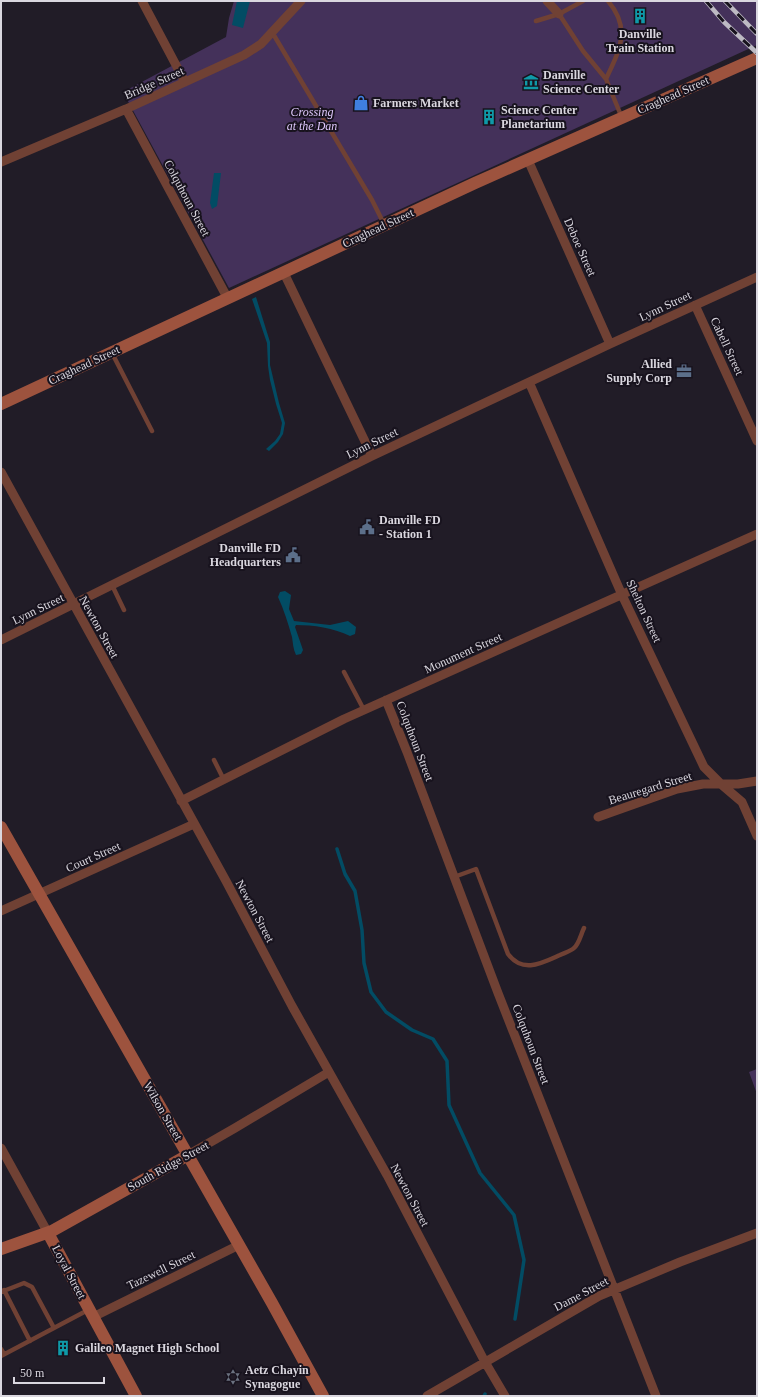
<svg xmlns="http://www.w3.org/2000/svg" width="758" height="1397" font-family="Georgia,serif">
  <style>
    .green { fill: #44315a }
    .water { fill: #024c64 }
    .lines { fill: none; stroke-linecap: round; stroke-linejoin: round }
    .stream { stroke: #024c64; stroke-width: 3.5 }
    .lane { stroke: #704134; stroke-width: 4.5 }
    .street { stroke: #704134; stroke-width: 9 }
    .secondary { stroke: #9d533e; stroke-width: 12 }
    .rail-casing { stroke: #bdbac3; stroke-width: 4.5 }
    .rail { stroke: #18131e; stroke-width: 3; stroke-dasharray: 9; stroke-linecap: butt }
    .labels { text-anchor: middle; stroke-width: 4; stroke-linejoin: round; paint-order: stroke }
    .poi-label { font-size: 12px; font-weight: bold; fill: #dad7df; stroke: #18131e; text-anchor: start }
    .street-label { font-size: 12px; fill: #dad7df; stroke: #18131e }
    .park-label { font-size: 12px; font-style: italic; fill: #dfc8fc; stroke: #18131e }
  </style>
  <rect width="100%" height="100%" fill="#211c27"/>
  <!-- green -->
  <path class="green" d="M234,1h523v44l-528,243 -106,-196 103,-55 3,-19z
    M757,1069v25l-8,-22z"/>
  <!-- water -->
  <path class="water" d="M237,1h13l-7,27 -11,-3z
    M214,173h7l-4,33 -5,3 -2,-6z
    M256,297l14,45v23l9,38 6,20 -2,11 -5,8 -9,9 -3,-2 9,-8 5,-7 2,-11 -6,-19 -6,-24 -2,-14 -1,-23 -15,-44z
    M285,591l6,4 -2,14 5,12 36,4 18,-4 8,6 -1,7 -5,2c-16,-8 -37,-11 -54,-11l-1,2 8,23 -2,4 -5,1c-3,-6 -3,-12 -4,-18 -4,-14 -8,-27 -14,-40l2,-5z"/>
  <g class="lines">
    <!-- stream -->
    <path class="stream" d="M337,849l8,25 10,17 7,39 2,33 7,29 15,20 26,18 21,9 14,22 2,44 31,68 34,42 10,45 -9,59
      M484,1396l1,-2"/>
    <!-- lane -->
    <path class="lane" d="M559,14l24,37 23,28 16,39
      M536,21l23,-7 24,-13
      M272,32l100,168 12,24
      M606,79c13,-28 26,-50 2,-78
      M112,353l40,78
      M112,585l12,25
      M344,672l20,38
      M214,760l10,20
      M454,877l22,-8 32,85c15,20 34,9 52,1 4,-2 11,-4 14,-7 5,-4 7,-14 10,-20
      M4,1290l26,51
      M1,1292l23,-9 8,4 22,41
      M1,1349l3,5
      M1,1356l87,-46"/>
    <!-- street -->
    <path class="street" d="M142,1l43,81
      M547,1l12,13
      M126,109l102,190
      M528,160l82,184
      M1,162l125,-53 118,-54 17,-11 40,-43
      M284,273l88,183
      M695,305l62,136
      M529,382l93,213 82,172 18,18 20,17 15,34
      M1,472l225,409 66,125 95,169 98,187 20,34
      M1,640l371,-184 238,-112 147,-67
      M386,700l21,52 91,241 158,403
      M181,801l163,-82 413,-185
      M598,817l79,-28 26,-5h35l19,-3
      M1,911l193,-87
      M1,1148l47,85
      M188,1155l47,-27 94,-56
      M93,1317l146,-72
      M427,1396l172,-100 81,-34 77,-29"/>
    <!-- secondary -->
    <path class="secondary" d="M1,404l474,-221 282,-125
      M1,827l271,476 51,93
      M48,1233l88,163
      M1,1249l51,-18 136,-76"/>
    <!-- rail casing -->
    <g class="rail-casing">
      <path id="rail" d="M706,1l18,21 33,31
        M725,1l32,33"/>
    </g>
    <!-- rail -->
    <use href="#rail" class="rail"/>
  </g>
  <!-- icons -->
  <defs>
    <g id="building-bare" transform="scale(1.2)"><path d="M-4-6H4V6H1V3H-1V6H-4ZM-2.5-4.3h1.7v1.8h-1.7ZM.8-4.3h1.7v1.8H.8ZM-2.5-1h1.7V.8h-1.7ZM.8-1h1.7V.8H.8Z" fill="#0f9aa8" stroke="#18131e" stroke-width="2.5" paint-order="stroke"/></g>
    <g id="museum-bare" transform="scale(1.2)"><path d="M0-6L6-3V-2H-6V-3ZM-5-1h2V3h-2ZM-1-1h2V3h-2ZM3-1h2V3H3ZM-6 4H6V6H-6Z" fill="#0f9aa8" stroke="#18131e" stroke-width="2.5" paint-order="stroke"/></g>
    <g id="shop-bare" transform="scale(1.2)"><path d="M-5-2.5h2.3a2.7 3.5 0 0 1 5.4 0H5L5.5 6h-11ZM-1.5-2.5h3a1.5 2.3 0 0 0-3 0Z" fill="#3f7fe0" stroke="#18131e" stroke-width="2.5" paint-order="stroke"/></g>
    <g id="office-bare" transform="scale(1.2)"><path d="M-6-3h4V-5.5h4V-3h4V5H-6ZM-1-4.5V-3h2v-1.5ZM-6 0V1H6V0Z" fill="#5c6f8a" stroke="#18131e" stroke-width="2.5" paint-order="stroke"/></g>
    <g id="civic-bare" transform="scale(1.2)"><path d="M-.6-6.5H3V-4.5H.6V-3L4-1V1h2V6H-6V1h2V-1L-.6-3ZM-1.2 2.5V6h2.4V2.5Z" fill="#5c6f8a" stroke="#18131e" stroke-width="2.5" paint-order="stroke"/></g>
    <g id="synagogue-bare" transform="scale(1.2)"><path d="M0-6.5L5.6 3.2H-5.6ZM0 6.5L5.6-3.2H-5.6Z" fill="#6b7280" stroke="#18131e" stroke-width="2.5" paint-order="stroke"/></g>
  </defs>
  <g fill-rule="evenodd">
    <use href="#building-bare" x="640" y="16"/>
    <use href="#museum-bare" x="531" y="82"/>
    <use href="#shop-bare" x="361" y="103"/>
    <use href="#building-bare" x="489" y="117"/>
    <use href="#office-bare" x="684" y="371"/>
    <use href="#civic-bare" x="367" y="527"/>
    <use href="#civic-bare" x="293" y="555"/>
    <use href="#building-bare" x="63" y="1348"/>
    <use href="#synagogue-bare" x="233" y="1377"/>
  </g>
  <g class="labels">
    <!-- poi labels -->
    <g class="poi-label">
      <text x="640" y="38" text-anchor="middle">Danville<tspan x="640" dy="14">Train Station</tspan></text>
      <text x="543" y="79">Danville<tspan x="543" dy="14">Science Center</tspan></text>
      <text x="373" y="107">Farmers Market</text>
      <text x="501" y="114">Science Center<tspan x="501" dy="14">Planetarium</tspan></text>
      <text x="672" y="368" text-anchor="end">Allied<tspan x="672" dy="14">Supply Corp</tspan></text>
      <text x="379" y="524">Danville FD<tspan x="379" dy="14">- Station 1</tspan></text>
      <text x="281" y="552" text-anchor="end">Danville FD<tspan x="281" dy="14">Headquarters</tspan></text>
      <text x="75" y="1352">Galileo Magnet High School</text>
      <text x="245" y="1374">Aetz Chayin<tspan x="245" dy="14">Synagogue</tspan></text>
    </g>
    <!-- street labels -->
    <g class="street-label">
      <text transform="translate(154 83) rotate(-24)" y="4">Bridge Street</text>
      <text transform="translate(673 95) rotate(-24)" y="4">Craghead Street</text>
      <text transform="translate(187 198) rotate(62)" y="4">Colquhoun Street</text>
      <text transform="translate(378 228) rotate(-25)" y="4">Craghead Street</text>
      <text transform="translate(580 247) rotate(66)" y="4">Deboe Street</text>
      <text transform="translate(665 306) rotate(-25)" y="4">Lynn Street</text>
      <text transform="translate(727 346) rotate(65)" y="4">Cabell Street</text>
      <text transform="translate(84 365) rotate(-25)" y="4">Craghead Street</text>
      <text transform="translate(372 443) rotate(-26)" y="4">Lynn Street</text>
      <text transform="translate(38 609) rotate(-26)" y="4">Lynn Street</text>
      <text transform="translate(644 611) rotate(65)" y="4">Shelton Street</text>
      <text transform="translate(99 627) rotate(61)" y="4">Newton Street</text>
      <text transform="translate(463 653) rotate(-24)" y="4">Monument Street</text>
      <text transform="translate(415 741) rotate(69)" y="4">Colquhoun Street</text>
      <text transform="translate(650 788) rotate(-17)" y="4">Beauregard Street</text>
      <text transform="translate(93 857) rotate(-24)" y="4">Court Street</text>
      <text transform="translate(255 911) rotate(62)" y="4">Newton Street</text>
      <text transform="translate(531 1044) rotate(69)" y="4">Colquhoun Street</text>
      <text transform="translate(163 1111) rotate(60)" y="4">Wilson Street</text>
      <text transform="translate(168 1166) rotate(-29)" y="4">South Ridge Street</text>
      <text transform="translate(410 1195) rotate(62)" y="4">Newton Street</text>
      <text transform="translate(161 1270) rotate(-26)" y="4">Tazewell Street</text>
      <text transform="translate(69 1272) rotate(62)" y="4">Loyal Street</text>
      <text transform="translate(581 1294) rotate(-28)" y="4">Dame Street</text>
    </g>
    <!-- park labels -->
    <g class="park-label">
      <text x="312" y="116">Crossing<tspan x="312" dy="14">at the Dan</tspan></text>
    </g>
  </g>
  <!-- border -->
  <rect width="758" height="1397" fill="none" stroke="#dad7df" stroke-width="4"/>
  <!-- scale -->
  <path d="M14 1377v6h90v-6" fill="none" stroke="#dad7df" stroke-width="2"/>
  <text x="20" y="1377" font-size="12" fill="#dad7df" stroke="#18131e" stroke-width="3" paint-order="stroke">50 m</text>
</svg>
